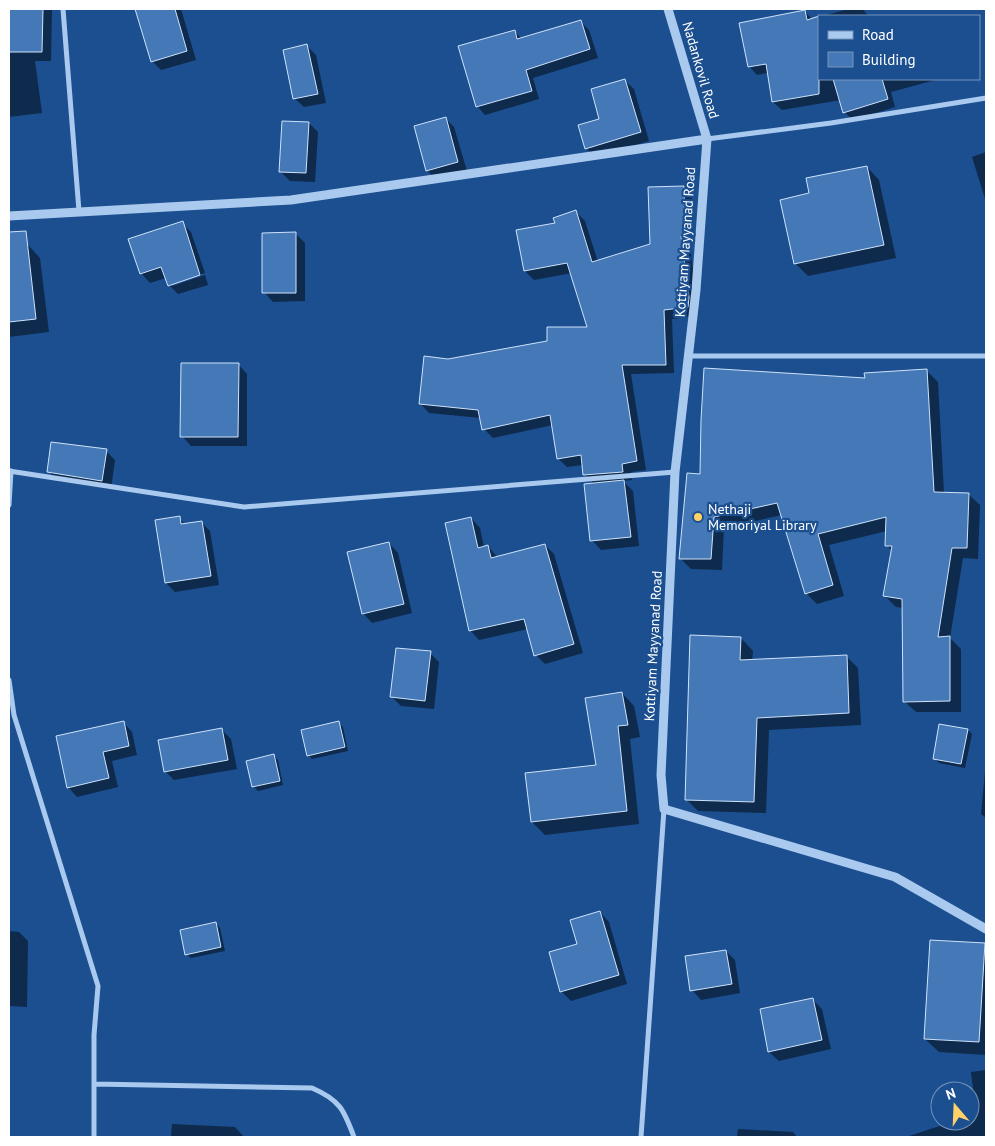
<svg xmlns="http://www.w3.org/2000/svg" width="995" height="1146" font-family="'PT Sans',sans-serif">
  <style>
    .shadow { fill: #0007 }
    .building { fill: #4478b7; stroke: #cfe3fa }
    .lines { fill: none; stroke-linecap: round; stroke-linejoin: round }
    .minor { stroke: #a9c9ee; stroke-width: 5 }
    .tertiary { stroke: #a9c9ee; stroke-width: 9 }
    .poi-dot { fill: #ffd166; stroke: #1b4f8f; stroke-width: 2 }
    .labels { text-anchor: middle; stroke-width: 4.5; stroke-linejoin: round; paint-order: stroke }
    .street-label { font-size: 14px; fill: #fff; stroke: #1b4f8f }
    .poi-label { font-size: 14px; fill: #fff; stroke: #1b4f8f; text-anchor: start }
  </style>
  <rect width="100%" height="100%" fill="#1b4f8f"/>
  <!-- shadow -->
  <path class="shadow" d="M9,9h43l-1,52h-16l7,52 -33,4z
    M136,9h45l15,51 -35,10 -9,-9z
    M848,9h15l5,7h-45z
    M805,12l7,7 7,60h120l-48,13 4,15 -42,13 -9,-8 -3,-12 -59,10 -9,-8 -5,-29 -11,2 -8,-9z
    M580,21l9,9 9,28 -65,20 6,21 -54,16 -8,-9 37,-75 8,8z
    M307,46l9,9 10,48 -22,4 -10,-9z
    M624,80l10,9 15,52 -54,16 -9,-9z
    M445,118l9,9 13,44 -31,9 -9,-10z
    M309,123l9,9 -3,50 -25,-1 -10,-10z
    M986,152v50l-14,-45z
    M867,167l12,13 17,78 -88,18 -13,-13 16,-69z
    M683,188l9,9 1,47h-3l7,62 -1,10 -24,3 2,54 -43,1 15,96 -15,2 1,8 -9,1 10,10 6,55 -38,4 -9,-10 2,-56 -9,-10 -2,-9 -16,2 -9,-9 -5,-33 -60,13 -9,-9 -3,-11 -52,-5 -9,-10 28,-43 100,-18 41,-14 -17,-55 -38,7 -9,-9 32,-47 19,-12 9,9 13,41 53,-17z
    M182,223l9,9 14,41 -33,10v3l33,-11 3,10 -30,9 -9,-9 -3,-7 -16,5 -9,-10z
    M295,233l10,10v58l-32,1 -9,-10z
    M27,244l13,14 9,74 -40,5v-90z
    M238,364l9,10v72h-56l-9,-10z
    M926,370l12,12 6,111 24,1 12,11 -2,54 -15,-1 -13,80 11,11v63h-45l-12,-11 -1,-93 -7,-1 -11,-11 7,-45 -5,-6v-14l-58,14 15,51 -27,8 -11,-11 -24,-78 -58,13 -2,42 -31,-1 -11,-11 21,-82 165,-97z
    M106,451l9,9 -4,29 -53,-8 -9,-9z
    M179,518l7,7 15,-3 9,9 9,54 -44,7 -9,-9 -10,-62z
    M471,518l9,10 4,19 4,-1 10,12 47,-13 9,9 29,99 -38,11 -9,-9 -8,-26 -49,11 -9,-10z
    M389,543l9,10 14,60 -40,10 -9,-10z
    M741,638l12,13 -1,10 94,-5 12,12 3,57 -92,5 -3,83 -68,-2 -12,-12z
    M430,653l9,9 -5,47 -33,-3 -9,-9z
    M622,693l12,13 6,31 -10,2 9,85 -94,11 -13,-13 -5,-48 71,-8z
    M123,722l9,10 5,23 -25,6 6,26 -41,10 -9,-10z
    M338,722l5,5 5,24 -36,8 -4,-4z
    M222,730l9,9 6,30 -63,11 -9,-9z
    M968,730l4,4 -7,34 -26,-5 -5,-5z
    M274,756l4,4 5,25 -25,6 -5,-5z
    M986,761v57l-5,-4z
    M600,912l9,10 18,62 -56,17 -10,-10 18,-46z
    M216,923l4,5 5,23 -34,7 -5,-4z
    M9,931l10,1 9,9 -1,66 -18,-1z
    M984,944l2,2v109l-47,-3 -14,-13z
    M726,951l9,9 5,33 -39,7 -9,-10z
    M813,1000l9,9 9,40 -52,12 -10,-9z
    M986,1070v67h-80l49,-16h15v-5l6,-2 -5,-42z
    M172,1124l63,3 9,10h-73z
    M738,1129l55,3 4,5h-60z"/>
  <!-- building -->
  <path class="building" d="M9,9h34l-1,43h-33z
    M135,9h40l12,42 -36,11z
    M805,10l2,10 12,-4v78l-47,8 -6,-38 -18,3 -9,-44z
    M581,20l9,29 -64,21 6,21 -56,16 -18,-61 57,-16 2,9z
    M307,44l11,50 -25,5 -10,-49z
    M625,79l16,53 -56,17 -7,-24 21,-6 -8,-30z
    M833,79h49l6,20 -45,14z
    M446,117l12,45 -32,9 -12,-45z
    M282,121l27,1 -3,51 -27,-1z
    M867,166l17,79 -90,19 -14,-64 29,-7 -3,-15z
    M684,186l1,50h-4l8,61 -1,10 -24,3 2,55h-44l15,96 -15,3 1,8 -40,3 -2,-20 -24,4 -7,-44 -68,15 -4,-20 -59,-6 5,-48 24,3 99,-18v-14h40l-20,-64 -43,8 -8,-41 39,-7 -2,-5 23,-8 16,52 58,-18 -2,-57z
    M183,221l17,54 -32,11 -7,-19 -21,7 -12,-35z
    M26,231l10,88 -27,3v-90z
    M296,232v61h-34v-60z
    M181,363h58l-1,74h-58z
    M704,368l161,10 -1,-5 63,-4 7,123 35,1 -2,55h-15l-14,89 12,-1v65l-47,1 -1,-103 -19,-3 9,-50h-7l1,-29 -68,17 15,51 -28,9 -28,-91 -63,14 -3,42h-32l8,-86 13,1 1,-54z
    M51,442l56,7 -5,32 -55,-9z
    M624,480l7,57 -41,4 -6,-57z
    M180,516l1,8 21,-3 9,55 -46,7 -10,-63z
    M471,517l7,31 10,-3 3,13 54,-14 29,100 -40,12 -10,-37 -55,12 -24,-108z
    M389,542l15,62 -42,10 -15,-62z
    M690,635l51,2 -1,23 107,-5 2,58 -92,5 -3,84 -69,-2z
    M396,648l35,3 -6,50 -35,-4z
    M622,692l6,33 -10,1 9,85 -96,11 -6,-49 71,-8 -11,-67z
    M124,721l5,25 -26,6 6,26 -42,10 -11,-52z
    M339,721l6,26 -38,9 -6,-26z
    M939,724l29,5 -7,35 -28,-5z
    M222,728l6,32 -64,12 -6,-32z
    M274,754l6,27 -28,6 -6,-26z
    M600,911l19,64 -59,17 -11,-40 28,-8 -7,-24z
    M216,922l5,25 -36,8 -5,-25z
    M930,940l55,3 -6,99 -55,-3z
    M726,950l6,34 -42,7 -5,-35z
    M813,998l9,42 -54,12 -8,-43z"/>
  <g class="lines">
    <!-- minor -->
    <path class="minor" d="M63,9l16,202
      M707,139l124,-16 155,-25
      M689,356h297
      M9,471l235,36 431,-35
      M9,505l2,-34
      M9,680l5,35 84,271 -4,49v49l218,4c28,12 32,22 42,49
      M94,1084v53
      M641,1137l23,-328"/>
    <!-- tertiary -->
    <path class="tertiary" d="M668,9l39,130 -11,151 -21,182 -14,303 3,34 231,68 91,52
      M9,216l282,-16 416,-61"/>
  </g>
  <!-- markers -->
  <circle class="poi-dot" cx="698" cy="517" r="5"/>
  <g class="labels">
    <!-- street labels -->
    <g class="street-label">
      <text transform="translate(701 70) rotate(74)" y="5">Nadankovil Road</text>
      <text transform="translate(685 242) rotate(-86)" y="5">Kottiyam Mayyanad Road</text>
      <text transform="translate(653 646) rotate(-87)" y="5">Kottiyam Mayyanad Road</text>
    </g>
    <!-- poi labels -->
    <g class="poi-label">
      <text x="708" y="514">Nethaji<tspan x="708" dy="16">Memoriyal Library</tspan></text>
    </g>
  </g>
  <!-- border -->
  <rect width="995" height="1146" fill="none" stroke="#ffffff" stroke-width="20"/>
  <!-- legend -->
  <rect x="818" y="15" width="162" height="65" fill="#1b4f8f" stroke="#7695bc"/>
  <rect x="828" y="31" width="25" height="8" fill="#a9c9ee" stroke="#7695bc"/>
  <text x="862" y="40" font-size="15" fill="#ffffff">Road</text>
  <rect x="828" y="52" width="25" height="15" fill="#4478b7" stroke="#7695bc"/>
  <text x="862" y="65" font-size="15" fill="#ffffff">Building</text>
  <!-- north arrow -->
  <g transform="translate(955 1106) rotate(341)"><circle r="24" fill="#1b4f8f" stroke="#7695bc"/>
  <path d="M0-4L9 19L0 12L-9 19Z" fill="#ffd166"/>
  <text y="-8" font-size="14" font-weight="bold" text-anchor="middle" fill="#ffffff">N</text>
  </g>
</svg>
